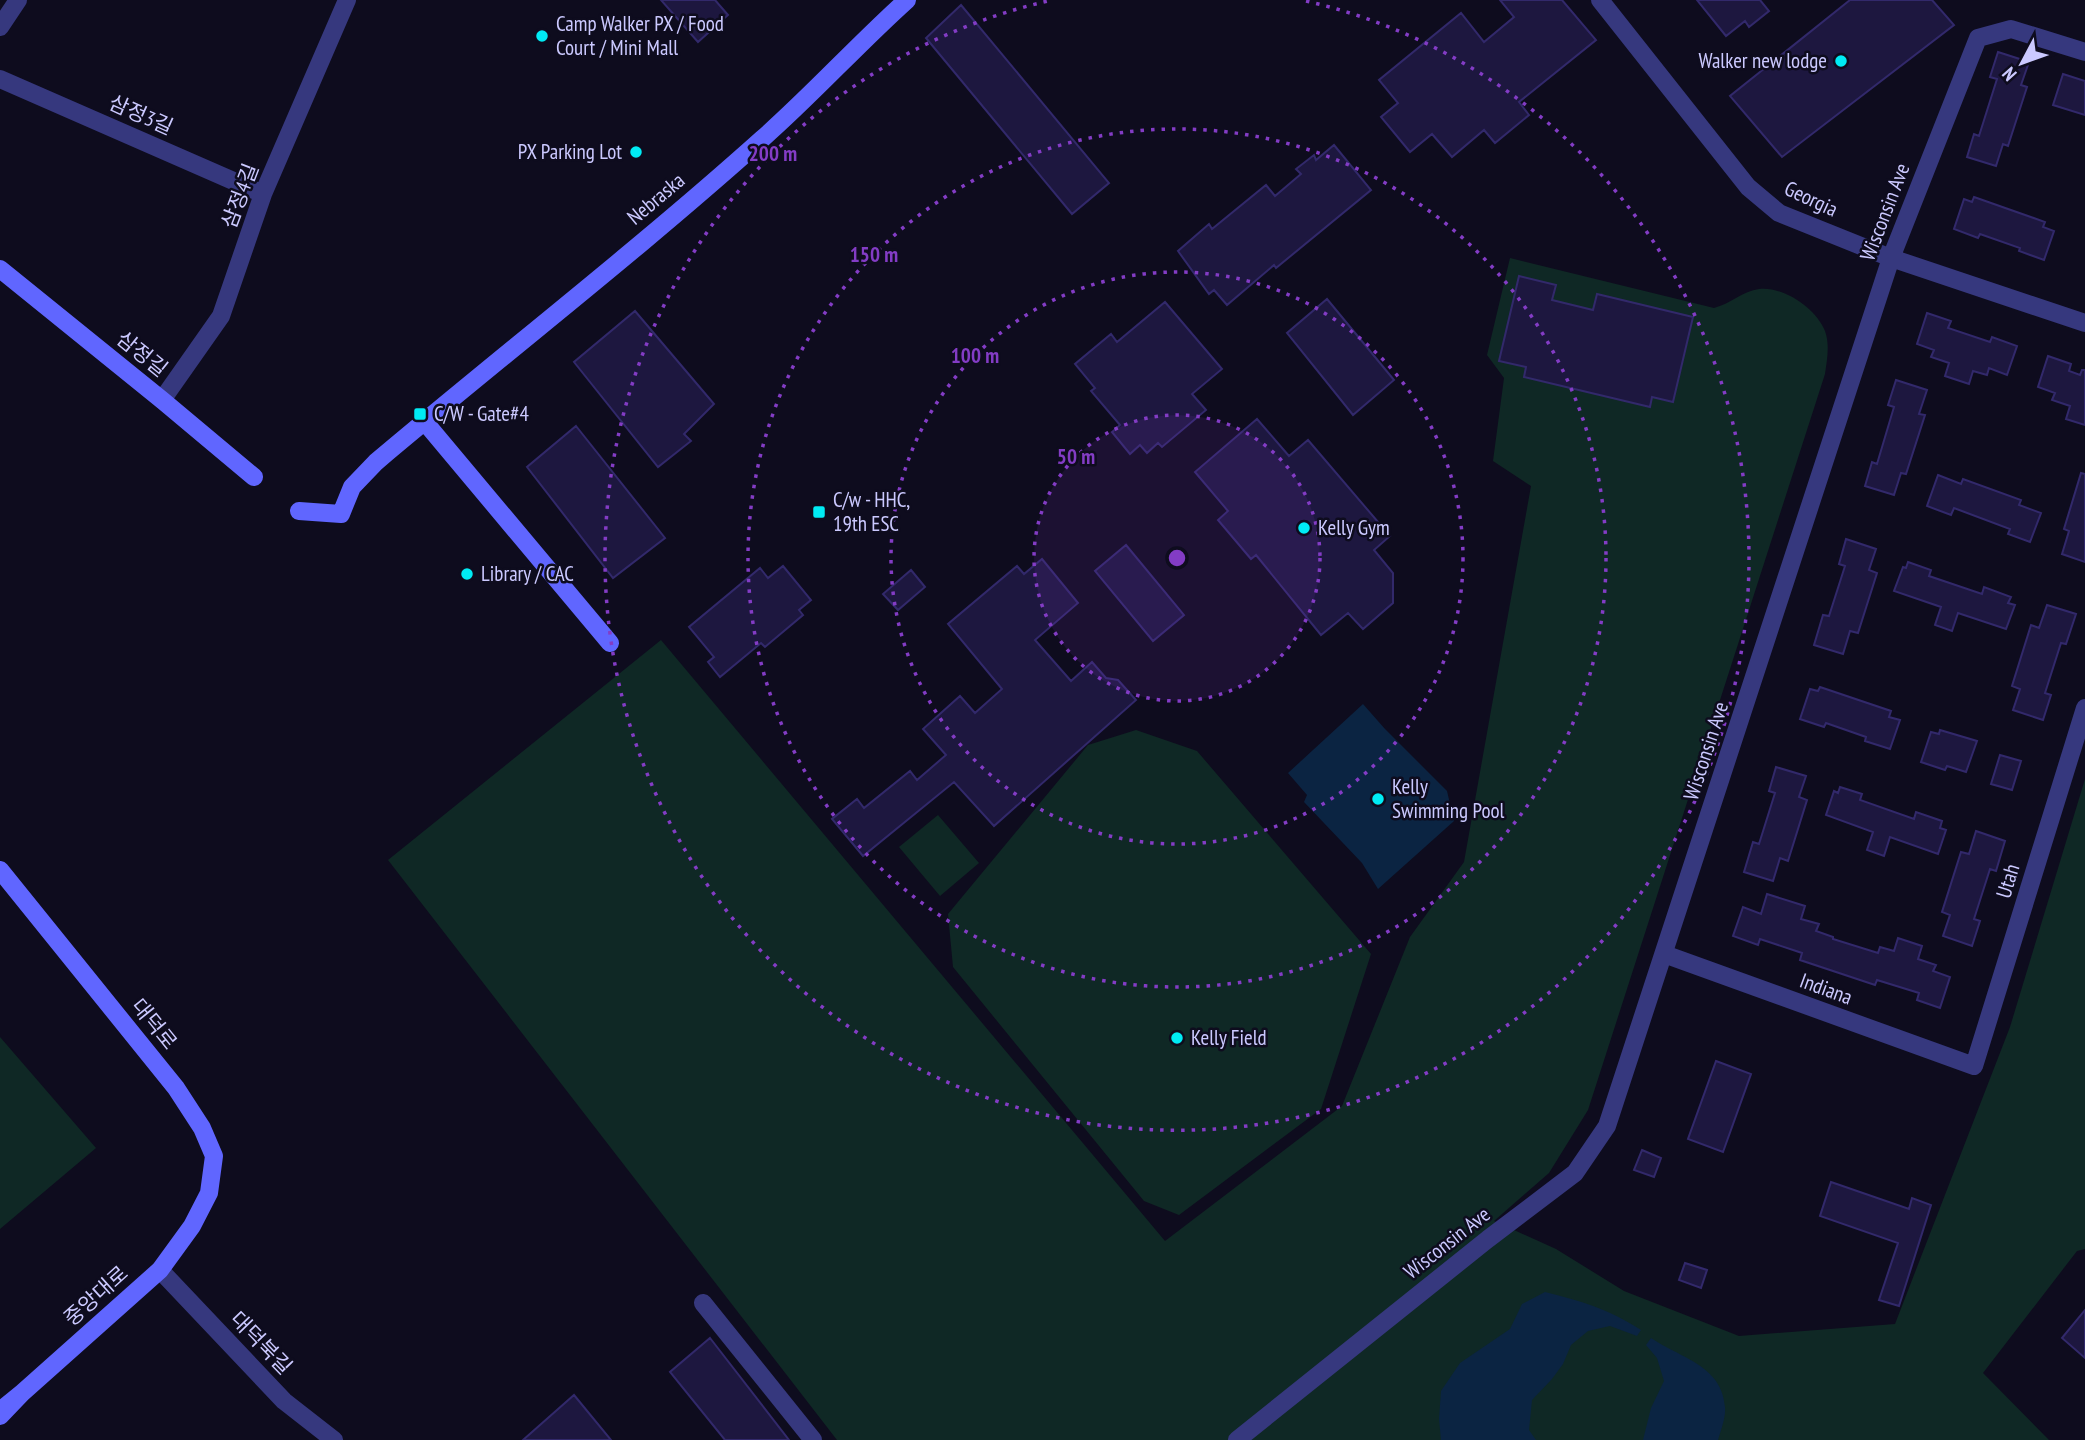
<svg xmlns="http://www.w3.org/2000/svg" width="2085" height="1440" font-family="'PT Sans Narrow','Noto Sans KR',sans-serif">
  <style>
    .green { fill: #0f2825 }
    .water { fill: #0b2442 }
    .building { fill: #1d173f; stroke: #32296b; stroke-width: 2 }
    .lines { fill: none; stroke-linecap: round; stroke-linejoin: round }
    .street { stroke: #36387e; stroke-width: 18 }
    .secondary { stroke: #6066ff; stroke-width: 18 }
    .ring { fill: none; stroke: #833cc5; stroke-width: 3.5; stroke-dasharray: 3.5 7 }
    .poi-dot { fill: #00ebf4; stroke: #0e0c1e; stroke-width: 2.5 }
    .labels { text-anchor: middle; stroke-width: 5; stroke-linejoin: round; paint-order: stroke }
    .poi-label { font-size: 21px; fill: #cbc9ff; stroke: #0e0c1e; text-anchor: start }
    .street-label { font-size: 21px; fill: #cbc9ff; stroke: #0e0c1e }
    .centre { fill: #833cc5; stroke: #0e0c1e; stroke-width: 3.5 }
    .ring-label { font-size: 21px; text-anchor: middle; font-weight: bold; fill: #833cc5; stroke: #0e0c1e; stroke-width: 5; stroke-linejoin: round; paint-order: stroke }
  </style>
  <rect width="100%" height="100%" fill="#0e0c1e"/>
  <!-- green -->
  <path class="green" d="M1510,258l204,50c16,-4 29,-17 45,-19 24,-3 57,19 66,42 5,14 2,29 0,43l-237,736 -39,63 -55,48 62,28 68,42 115,45 156,-12 115,-297 75,-248v470l-8,2 -94,122 66,67h-1212l-449,-580 273,-220 504,601 177,-135 68,-169 54,-75 67,-376 -38,-25 11,-83 -17,-23z
    M1136,730l61,21 174,203 -50,155 -142,106 -35,-14 -191,-234 -5,-53 140,-169z
    M938,815l41,48 -39,33 -41,-49z
    M0,1037l96,111 -96,81z"/>
  <!-- water -->
  <path class="water" d="M1363,704l22,25 62,62 7,30 -76,68 -16,-26 -58,-61 3,-7 -19,-22z
    M1545,1292c38,10 62,16 96,38l-4,6 -27,-10 -22,5 -17,14 -8,19 -11,15 -20,21 -3,30 7,10h-95l-2,-21 2,-28 19,-28 50,-34 12,-25z
    M1651,1338c29,20 71,27 74,69 1,10 -4,23 -7,33h-75l8,-32 13,-27 -7,-23 -11,-13z"/>
  <!-- building -->
  <path class="building" d="M661,0h54l13,15 -30,27z
    M1500,0h62l34,40 -77,62 10,13 -34,28 -11,-13 -32,27 -20,-23 -22,18 -29,-35 17,-14 -19,-23 82,-67 23,29 30,-25z
    M1697,0h63l9,11 -20,16 -4,-6 -19,15z
    M1850,0h82l22,25 -172,132 -52,-61z
    M961,5l148,178 -37,31 -146,-176z
    M1998,52l31,10 -8,23 6,2 -19,59 -5,-2 -7,22 -29,-9 7,-23 5,2 18,-57 -7,-2z
    M2063,74l22,7v34l-32,-10z
    M1334,145l37,45 -95,78 -2,-3 -47,40 -13,-15 -5,4 -31,-43 31,-27 3,5 54,-44 9,11 26,-22 -5,-5 18,-14 2,5z
    M1974,197l71,25 -2,5 11,4 -10,29 -25,-9 1,-3 -40,-14 -2,4 -24,-9 10,-30 8,3z
    M1519,276l37,9 -4,15 41,10 4,-16 96,23 -20,85 -21,-5 -2,10 -126,-30 2,-10 -27,-6z
    M1327,299l67,81 -41,35 -66,-82z
    M1165,302l57,67 -30,25 14,16 -44,37 -4,-4 -11,10 -7,-8 -10,9 -18,-22 8,-7 -29,-34 4,-3 -20,-24 36,-30 6,8z
    M635,311l79,93 -30,30 7,7 -33,26 -84,-105z
    M1927,313l24,8 -3,7 42,14 2,-5 25,9 -10,29 -18,-7 -2,7 -14,-4 -4,13 -24,-8 4,-13 -18,-6 3,-7 -17,-6z
    M2048,356l23,8 -2,7 11,4 2,-5h3v55l-19,-6 4,-13 -18,-6 3,-7 -17,-6z
    M1896,380l31,10 -8,24 6,1 -19,59 -5,-1 -7,22 -29,-9 7,-24 5,2 17,-57 -6,-2z
    M1257,419l32,37 19,-16 82,96 -16,14 19,23v30l-30,26 -15,-16 -27,22 -65,-80 -5,4 -33,-39 10,-9 -33,-39z
    M576,426l89,112 -52,40 -86,-111z
    M2081,473l4,1v88l-23,-8 7,-23 -5,-2z
    M1938,475l23,9 2,-5 58,21 -2,5 22,8 -11,29 -22,-8 2,-5 -56,-21 -3,7 -24,-9z
    M1846,539l30,10 -7,21 8,3 -19,60 -8,-2 -7,23 -29,-9 9,-30 6,1 16,-50 -6,-2z
    M1126,545l58,70 -31,26 -58,-70z
    M1042,559l36,44 -43,37 36,41 21,-19 14,16 12,2 18,20 -142,126 -40,-44 -91,74 -31,-37 25,-20 7,9 46,-37 7,9 29,-25 -23,-26 37,-33 15,17 27,-24 -54,-65 69,-58 7,8z
    M1908,562l23,8 -2,6 53,18 2,-7 27,10 -3,6 7,2 -9,24 -48,-16 -6,18 -17,-6 6,-18 -47,-16 9,-24 3,1z
    M783,566l28,34 -12,10 4,5 -38,32 -4,-4 -41,34 -12,-15 6,-5 -25,-30 71,-59 8,10z
    M911,570l14,17 -27,23 -15,-16z
    M2047,605l29,9 -10,30 -5,-1 -16,50 6,2 -8,25 -30,-10 7,-21 -8,-3 19,-61 8,3z
    M1820,687l71,24 -2,6 11,3 -10,29 -25,-8 1,-4 -40,-14 -2,4 -24,-8 10,-30 8,2z
    M1940,730l37,11 -11,31 -19,-6 -2,4 -24,-8 10,-30 8,2z
    M2000,755l21,6 -9,29 -21,-6z
    M1776,767l30,9 -7,21 8,3 -19,61 -8,-3 -7,23 -29,-9 9,-30 6,2 16,-51 -6,-2z
    M1840,787l22,7 -2,6 54,19 2,-7 26,9 -2,7 6,2 -8,24 -48,-17 -6,19 -17,-6 6,-18 -47,-17 8,-24 4,2z
    M1976,831l29,10 -9,30 -6,-2 -16,50 6,2 -8,25 -29,-10 7,-21 -8,-3 19,-60 8,2z
    M1767,894l38,12 -4,13 18,5 -3,7 17,6v2l45,14 2,-6 14,4 4,-13 24,8 -4,13 18,6 -3,6 17,6 -10,31 -23,-8 2,-7 -42,-13 -2,5 -75,-25 2,-7 -42,-14 -2,6 -25,-9 10,-29 18,7z
    M1716,1061l35,13 -28,78 -35,-13z
    M1642,1150l19,8 -7,19 -20,-7z
    M1831,1182l78,27 3,-11 19,7 -32,101 -20,-6 19,-57 -78,-27z
    M1685,1263l22,7 -6,18 -22,-8z
    M2085,1310v48l-23,-20z
    M710,1338l79,102h-64l-55,-68z
    M574,1395l37,45h-88z"/>
  <g class="lines">
    <!-- street -->
    <path class="street" d="M1600,0l148,187 31,26 112,45 194,65
      M0,27l18,-27
      M0,79l263,115
      M162,400l59,-84 42,-122 84,-194
      M1664,954l310,112 111,-358
      M160,1270l124,131 50,39
      M703,1303l110,137
      M1237,1440l251,-201 87,-66 32,-47 284,-868 87,-220 33,-9 74,23"/>
    <!-- secondary -->
    <path class="secondary" d="M0,269l162,131 92,77
      M424,421l186,222
      M299,511l42,3 11,-27 24,-25c128,-108 261,-211 386,-323 50,-44 95,-94 145,-139
      M0,870l176,218 26,40 12,28 -5,37 -17,33 -32,44 -138,123
      M0,1411l22,-18 -22,23"/>
  </g>
  <!-- distance rings -->
  <circle cx="1177" cy="558" r="143" fill="#833cc5" fill-opacity=".12"/>
  <g class="ring">
    <circle cx="1177" cy="558" r="143"/>
    <circle cx="1177" cy="558" r="286"/>
    <circle cx="1177" cy="558" r="429"/>
    <path d="M1306 1A572 572 0 1 1 1048 1"/>
  </g>
  <!-- markers -->
  <g class="poi-dot">
    <circle cx="542" cy="36" r="7"/>
    <circle cx="1841" cy="61" r="7"/>
    <circle cx="636" cy="152" r="7"/>
    <rect x="413" y="407" width="14" height="14" rx="3.5"/>
    <rect x="812" y="505" width="14" height="14" rx="3.5"/>
    <circle cx="1304" cy="528" r="7"/>
    <circle cx="467" cy="574" r="7"/>
    <circle cx="1378" cy="799" r="7"/>
    <circle cx="1177" cy="1038" r="7"/>
  </g>
  <g class="labels">
    <!-- poi labels -->
    <g class="poi-label">
      <text x="556" y="31">Camp Walker PX / Food<tspan x="556" dy="24">Court / Mini Mall</tspan></text>
      <text x="1827" y="68" text-anchor="end">Walker new lodge</text>
      <text x="622" y="159" text-anchor="end">PX Parking Lot</text>
      <text x="434" y="421">C/W - Gate#4</text>
      <text x="833" y="507">C/w - HHC,<tspan x="833" dy="24">19th ESC</tspan></text>
      <text x="1318" y="535">Kelly Gym</text>
      <text x="481" y="581">Library / CAC</text>
      <text x="1392" y="794">Kelly<tspan x="1392" dy="24">Swimming Pool</tspan></text>
      <text x="1191" y="1045">Kelly Field</text>
    </g>
    <!-- street labels -->
    <g class="street-label">
      <text transform="translate(141 115) rotate(24)" y="7">삼정3길</text>
      <text transform="translate(240 196) rotate(-69)" y="7">삼정4길</text>
      <text transform="translate(656 199) rotate(-40)" y="7">Nebraska</text>
      <text transform="translate(1811 199) rotate(25)" y="7">Georgia</text>
      <text transform="translate(1885 212) rotate(-69)" y="7">Wisconsin Ave</text>
      <text transform="translate(142 354) rotate(39)" y="7">삼정길</text>
      <text transform="translate(1706 751) rotate(-72)" y="7">Wisconsin Ave</text>
      <text transform="translate(2008 881) rotate(-73)" y="7">Utah</text>
      <text transform="translate(1826 989) rotate(20)" y="7">Indiana</text>
      <text transform="translate(154 1024) rotate(51)" y="7">대덕로</text>
      <text transform="translate(1447 1243) rotate(-38)" y="7">Wisconsin Ave</text>
      <text transform="translate(96 1296) rotate(-42)" y="7">중앙대로</text>
      <text transform="translate(261 1343) rotate(46)" y="7">대덕북길</text>
    </g>
  </g>
  <circle cx="1177" cy="558" r="10" class="centre"/>
  <g class="ring-label">
    <text x="773" y="161">200 m</text>
    <text x="874" y="262">150 m</text>
    <text x="975" y="363">100 m</text>
    <text x="1076" y="464">50 m</text>
  </g>
  <!-- north arrow -->
  <g transform="translate(2022 63) rotate(229)" stroke="#0e0c1e" stroke-width="5" paint-order="stroke">
  <path d="M0-5L12 26L0 18L-12 26Z" fill="#cbc9ff"/>
  <text y="-10" font-size="19" font-weight="bold" text-anchor="middle" fill="#cbc9ff">N</text>
  </g>
</svg>
